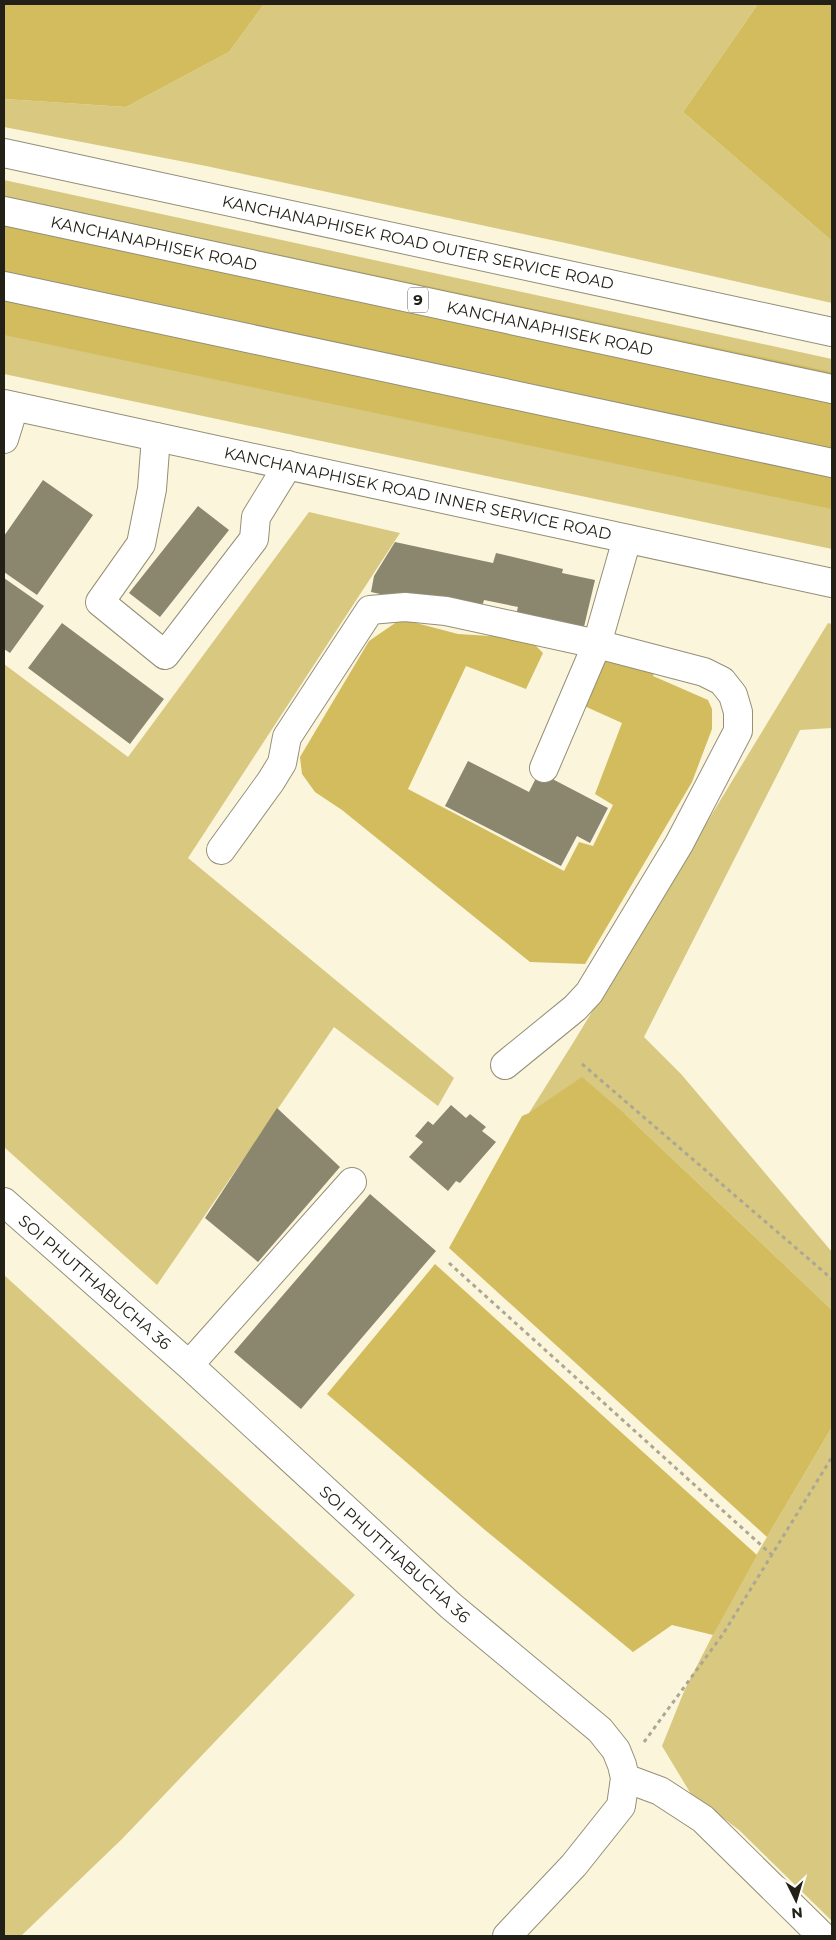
<svg xmlns="http://www.w3.org/2000/svg" width="836" height="1940" font-family="Montserrat,sans-serif">
  <style>
    .green { fill: #d8c880 }
    .water { fill: #d2bc5d }
    .building { fill: #8b866e }
    .lines { fill: none; stroke-linecap: round; stroke-linejoin: round }
    .minor-casing { stroke: #948f77; stroke-width: 30 }
    .major-casing { stroke: #948f77; stroke-width: 30 }
    .highway-casing { stroke: #948f77; stroke-width: 30 }
    .path { stroke: #aca793; stroke-width: 3; stroke-dasharray: 4 4; stroke-linecap: butt }
    .minor { stroke: #fff; stroke-width: 28 }
    .major { stroke: #fff; stroke-width: 28 }
    .highway { stroke: #fff; stroke-width: 28 }
    .labels { text-anchor: middle; stroke-width: 5; stroke-linejoin: round; paint-order: stroke }
    .shield { fill: #fff; stroke: #65635d; stroke-width: 1 }
    .shield-label { font-size: 15px; font-weight: bold; fill: #232017 }
    .street-label { font-size: 16px; fill: #232017; stroke: #fff }
  </style>
  <rect width="100%" height="100%" fill="#fbf5dc"/>
  <!-- green -->
  <path class="green" d="M264,4h494l-75,108 149,129v62l-262,-59 -364,-78 -202,-39v-28l122,8 103,-55z
    M4,180l828,179v190l-828,-175z
    M309,512l91,21 -212,325 266,220 -16,28 -104,-79 -177,258 -153,-138v-483l124,93z
    M828,623l4,1v104l-32,2 -156,307 37,37 151,178v58l-207,-196 -96,-1 44,-70z
    M4,1275l351,320 -233,244 -101,97h-17z
    M832,1427v494l-93,-91 -48,-36 -29,-48 23,-57 53,-103z"/>
  <!-- water -->
  <path class="water" d="M4,4h260l-35,48 -103,55 -122,-8z
    M758,4h74v237l-149,-129z
    M4,196l828,176v137l-828,-174z
    M401,619l57,15 32,2 20,-3 24,11 9,9 -17,36 -60,-23 -58,123 156,82 15,-29 14,4 20,-41 -18,-11 27,-71 -40,-18 17,-40 8,-7 48,13 -2,5 55,24 4,9v20l-20,53 -107,182 -55,-2 -188,-152 -27,-18 -13,-18 -2,-17 69,-116z
    M582,1077l43,37 207,196v117l-65,110 -318,-289 73,-132 7,-3z
    M435,1264l322,291 -44,80 -41,-10 -39,27 -148,-122 -158,-136z"/>
  <!-- building -->
  <path class="building" d="M43,480l50,35 -56,80 -33,-23v-36z
    M198,506l31,24 -69,87 -31,-24z
    M395,542l98,21 3,-10 67,16 -1,4 33,7 -12,51 -67,-16 2,-8 -34,-7 -3,10 -71,-16 -2,6 -37,-8 3,-16z
    M4,578l40,28 -34,47 -6,-4z
    M62,623l102,76 -34,45 -102,-76z
    M468,761l61,31 10,-20 69,36 -18,35 -13,-7 -16,30 -116,-60z
    M451,1105l15,13 4,-4 16,13 -4,4 14,11 -36,41 -4,-2 -8,10 -39,-34 14,-15 -8,-6 13,-15 5,4z
    M277,1108l63,59 -82,95 -53,-44z
    M370,1194l66,57 -135,158 -67,-57z"/>
  <g class="lines">
    <!-- minor casing -->
    <g class="minor-casing">
      <path id="minor" d="M4,153l828,179
        M156,437l-4,52 -11,55 -41,58 65,53 89,-116 2,-22 32,-52
        M4,439l10,-32
        M544,768l53,-124 30,-105
        M221,850l50,-69 11,-18 5,-26 83,-127 35,-3 41,4 151,33 107,28 18,9 11,14 5,17v19l-59,113 -90,149 -14,15 -70,57
        M4,1202l185,163 262,241 149,124 16,20 6,15 3,13 -4,28 -47,59 -67,71
        M189,1365l163,-183
        M625,1778l35,13 43,28 119,117"/>
    </g>
    <!-- major casing -->
    <g class="major-casing">
      <path id="major" d="M4,404l828,179"/>
    </g>
    <!-- highway casing -->
    <g class="highway-casing">
      <path id="highway" d="M4,211l828,178
        M4,286l828,177"/>
    </g>
    <!-- path -->
    <path class="path" d="M582,1064l250,215
      M449,1263l323,292
      M644,1742l79,-108 109,-177"/>
    <!-- minor -->
    <use href="#minor" class="minor"/>
    <!-- major -->
    <use href="#major" class="major"/>
    <!-- highway -->
    <use href="#highway" class="highway"/>
  </g>
  <g class="labels">
    <!-- shield labels -->
    <rect class="shield" x="408" y="287.5" width="20" height="25" rx="4"/>
    <g class="shield-label">
      <text x="418" y="305">9</text>
    </g>
    <!-- street labels -->
    <g class="street-label">
      <text transform="translate(418 242) rotate(12)" y="6">KANCHANAPHISEK ROAD OUTER SERVICE ROAD</text>
      <text transform="translate(154 243) rotate(12)" y="6">KANCHANAPHISEK ROAD</text>
      <text transform="translate(550 328) rotate(12)" y="6">KANCHANAPHISEK ROAD</text>
      <text transform="translate(418 493) rotate(12)" y="6">KANCHANAPHISEK ROAD INNER SERVICE ROAD</text>
      <text transform="translate(95 1282) rotate(41)" y="6">SOI PHUTTHABUCHA 36</text>
      <text transform="translate(395 1554) rotate(42)" y="6">SOI PHUTTHABUCHA 36</text>
    </g>
  </g>
  <!-- border -->
  <rect width="836" height="1940" fill="none" stroke="#232017" stroke-width="10"/>
  <!-- north arrow -->
  <g transform="translate(796 1900) rotate(175)" stroke="#ffffff" stroke-width="4" paint-order="stroke">
  <path d="M0-4L9 19L0 12L-9 19Z" fill="#232017"/>
  <text y="-8" font-size="14" font-weight="bold" text-anchor="middle" fill="#232017">N</text>
  </g>
</svg>
